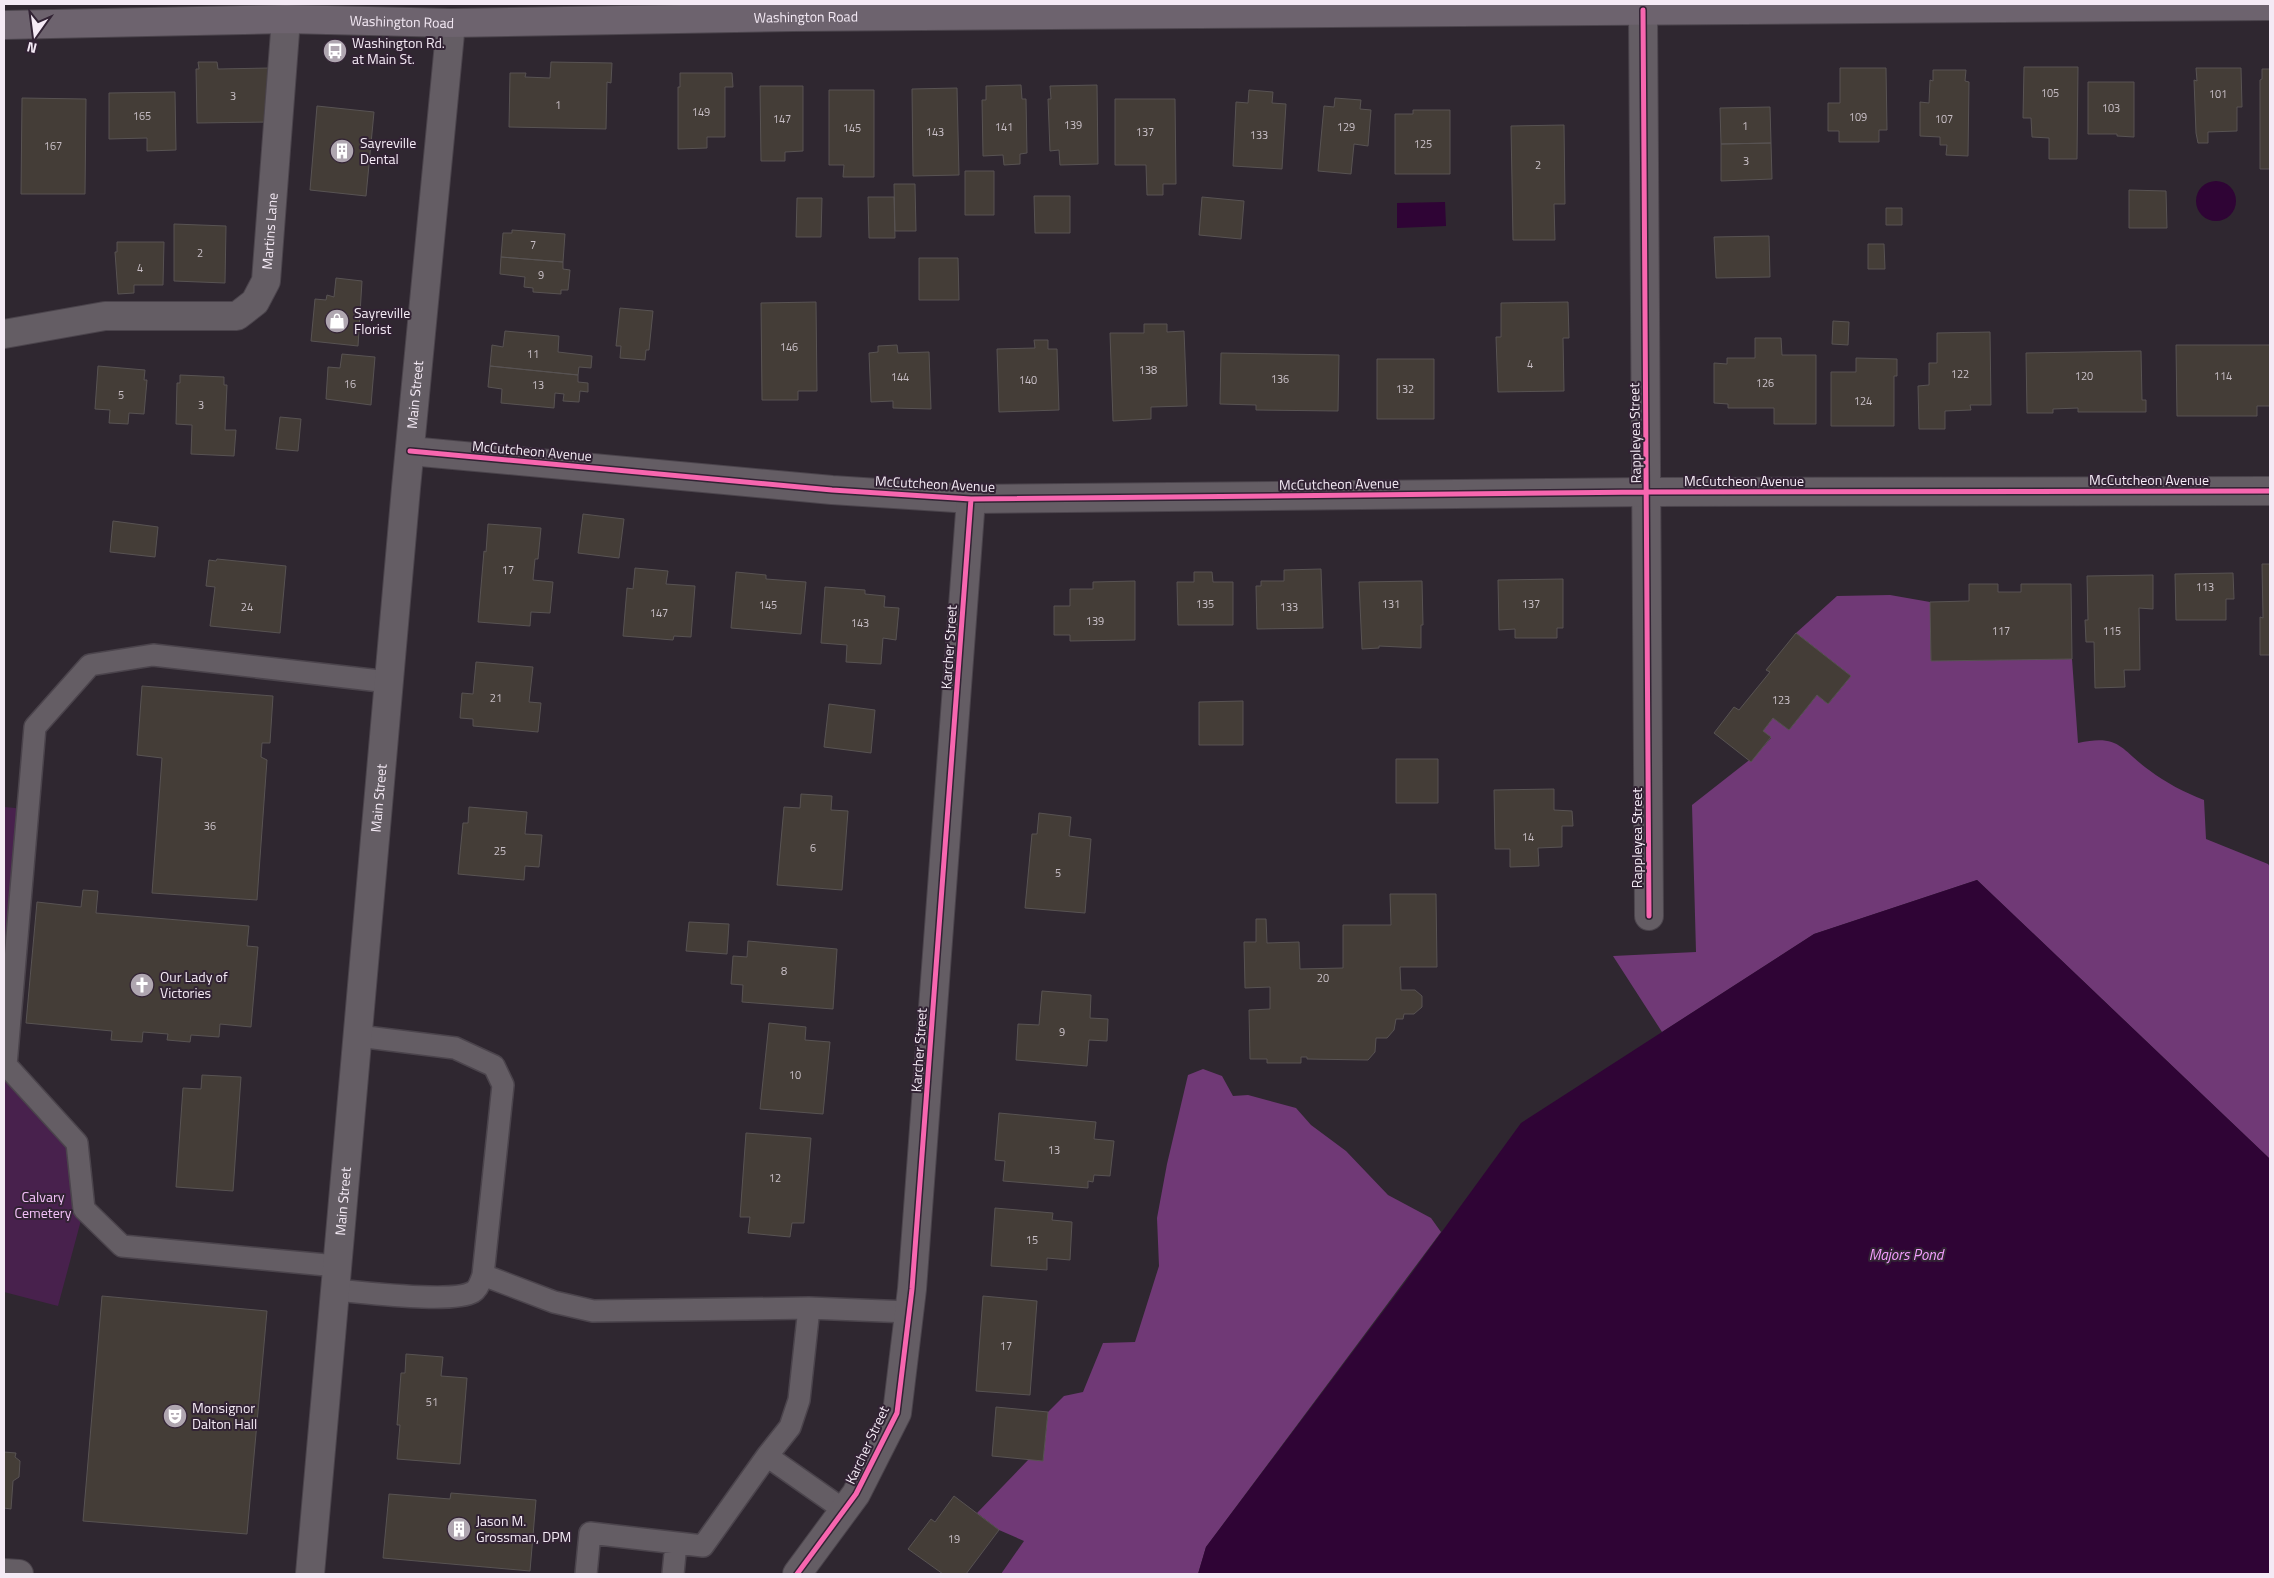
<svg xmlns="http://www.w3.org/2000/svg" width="2274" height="1578" font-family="'Titillium Web',sans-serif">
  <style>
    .green { fill: #48214d }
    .forest { fill: #703976 }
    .water { fill: #2f0435 }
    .building { fill: #443d37; stroke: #585353 }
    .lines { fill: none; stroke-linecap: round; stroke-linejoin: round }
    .lane-casing { stroke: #4b444c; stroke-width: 24 }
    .street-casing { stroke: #4b444c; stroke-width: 30 }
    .secondary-casing { stroke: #4b444c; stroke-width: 30 }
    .primary-casing { stroke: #4b444c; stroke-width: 30 }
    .lane { stroke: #645d64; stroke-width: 21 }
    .street { stroke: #645d64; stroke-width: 28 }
    .secondary { stroke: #645d64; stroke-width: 28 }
    .primary { stroke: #6d636e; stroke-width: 28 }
    .cycleway-casing { stroke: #322334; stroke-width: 8 }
    .cycleway { stroke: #f766af; stroke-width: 5 }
    .labels { text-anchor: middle; stroke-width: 4; stroke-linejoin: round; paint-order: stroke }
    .number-label { font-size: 11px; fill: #c8bfc6 }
    .street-label { font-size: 14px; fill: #f4eaf5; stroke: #322334 }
    .poi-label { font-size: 14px; fill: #f4eaf5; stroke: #322334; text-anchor: start }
    .park-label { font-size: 14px; fill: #f3c0f8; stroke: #322334 }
    .water-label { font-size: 15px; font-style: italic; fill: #f49ffe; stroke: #322334 }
  </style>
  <rect width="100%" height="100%" fill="#2f2730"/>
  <!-- green -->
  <path class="green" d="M4,807l23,2 -21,256 71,78 7,66 -26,97 -54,-14z"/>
  <!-- forest -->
  <path class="forest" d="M1890,595l40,7 1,59 141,-2 6,84c42,-9 42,6 71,27 17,13 35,22 55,30l2,39 62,25 2,3v292l-293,-279 -163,54 -152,98 -49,-76 83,-4 -4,-147 65,-51 14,-16 -8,-7 10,-13 16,12 28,-35 11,9 23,-28 -55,-43 41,-37z
    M1203,1069l19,7 11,20 15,-1 48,13 15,17 35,26 42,44 43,23 10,14 -235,315 -8,27h-197l23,-33 -25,-11 -22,-17 52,-54 14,2 5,-49 16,-16 19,-4 20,-49 32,-1 24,-76 -2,-48 10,-54 21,-89z"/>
  <!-- water -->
  <path class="water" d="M2196 201a20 20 0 1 1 40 0a20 20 0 1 1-40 0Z
    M1445,202l1,24 -49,2v-25z
    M1977,880l293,279v415h-1072l8,-27 200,-266 115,-158 293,-189z"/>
  <!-- building -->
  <path class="building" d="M198,62h19l1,7 52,-1 1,54 -74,1 -1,-54h3z
    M551,62l61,1 -1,20 -4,-1 -1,47 -97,-2 1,-54h16l-1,4 25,1z
    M2024,67h54l-1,92h-28v-21l-17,-1 -1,-19h-8z
    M1840,68h46l1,62h-8v12h-40v-11h-11v-28h12z
    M2196,68h45l1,39h-5v24l-29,1v11h-10l-2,-10 -2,-53 3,1z
    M2262,69h8v100h-10v-89l2,-1z
    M1933,70h33l-1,11 4,1 -1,74 -22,-1 1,-10h-7v-8l-20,-1v-34l9,1 1,-23 3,1z
    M680,73h52l1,14h-8v50h-18v11l-29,1v-62h2z
    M2088,82h46v55l-17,-1v-2h-29z
    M1021,85l1,14h4l1,54 -7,1v10l-16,1 -1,-10 -20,1 -1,-56h4v-14z
    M1097,85l1,79 -38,1 -1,-15 -9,1 -2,-52h3l-1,-13z
    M760,86h43v65l-18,1v9h-24z
    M957,88l2,87 -46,1 -1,-87z
    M829,90h45v87h-31l1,-12h-15z
    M1249,90l24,2 -1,11 14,1 -4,65 -49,-3 3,-64 12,1z
    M175,92l1,58 -29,1v-13l-38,1v-46z
    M22,98l64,1 -1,95h-64z
    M1335,98l26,2 -1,9 11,1 -3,36 -14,-2 -3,30 -33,-3 6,-65 10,1z
    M1115,99h60l1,85h-13v11h-16l-1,-30h-31z
    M317,106l57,6 -8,84 -56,-6z
    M1770,107l1,36 -50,1 -1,-36z
    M1413,110h37v64h-55v-60h18z
    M1564,125l1,79h-11l1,36h-42l-2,-114z
    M1771,143l1,36 -51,2v-37z
    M965,171h29v44h-29z
    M894,184h21l1,47h-21z
    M2129,190l37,1 1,37h-38z
    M1034,196h36v37h-35z
    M868,197h26l1,41h-26z
    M1202,197l42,4 -3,38 -42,-4z
    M797,198h25l-1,39h-25z
    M1886,208h16v17h-16z
    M174,224l52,2 -1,57 -51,-2z
    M512,230l53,4 -2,28 -62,-5 2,-24h9z
    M1769,236l1,41 -54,1 -2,-41z
    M117,242h47l-1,43h-29v8l-16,1 -3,-42h2z
    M1868,244h16l1,25h-17z
    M501,257l62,5v7l7,1 -2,20h-7v4l-28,-2v-4l-9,-1 1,-10 -25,-3z
    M919,258h39l1,42h-40z
    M336,278l26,3 -4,65 -47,-5 4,-42 11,1 1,-5 7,2z
    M816,302l1,89h-19v9h-36l-1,-97z
    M1568,302l1,36h-6l1,53 -66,1 -2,-55h5v-34z
    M620,308l33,3 -4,39h-3l-1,10 -25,-2 1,-12h-5z
    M1833,321l16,1 -1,23 -16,-1z
    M1144,324h23v8l17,-1 3,75 -36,1v12l-38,2 -3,-88h34z
    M505,331l54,5 -1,16 34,4 -1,12 -12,-1 -1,8 -88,-9 2,-21 11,2z
    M1990,332l1,73h-21l1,5 -26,1v18h-26l-1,-43 11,-1v-22h8v-30z
    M1755,338h26l1,17h34v69h-42v-16h-46v-4l-14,-1v-40l13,1v-6h28z
    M1034,340h14v9h9l2,61 -60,2 -2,-63 38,-1z
    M897,345l1,8 31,-1 2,57 -38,-1v-7l-22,1 -2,-49 9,-1v-6z
    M2176,345h94v61h-13v10h-80z
    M2141,351l1,49h4v12h-68v-4l-25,1v4h-26l-1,-60z
    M1221,353l118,2 -1,56 -82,-1v-5l-36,-1z
    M342,354l33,3 -4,48 -45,-6 2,-32 12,1z
    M1856,358l41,1v17h-3v50h-63v-54h25z
    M1377,359h57v60h-57z
    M98,366l47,4 -1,10h3l-3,34 -15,-1 -1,11 -19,-1 1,-13 -15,-1z
    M490,366l88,9v7l10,1v9l-8,-1 -1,11 -16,-1 1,-7 -9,-1 -1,15 -53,-5 1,-14 -14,-2z
    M180,375l44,2v8h3l-2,45h11l-2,26 -43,-2 1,-29 -16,-1 1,-41h3z
    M280,417l21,2 -3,32 -22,-2z
    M583,514l41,5 -5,39 -41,-5z
    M113,521l45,6 -3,30 -45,-5z
    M488,524l53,4 -3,31h-3l-2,21 20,2 -3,31 -19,-1 -1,14 -52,-4 6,-71 2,1z
    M217,559l69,7 -6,67 -70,-7 5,-39 -9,-1 3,-26 7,1z
    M2262,564h8v91h-10v-38l3,1z
    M635,568l33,3 -2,13 29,2 -4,51 -17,-1 -1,4 -50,-4 4,-48 6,1z
    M1321,569l2,59 -66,1 -1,-43h5v-5h23v-11z
    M736,572l30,3v4l40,3 -5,52 -70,-6z
    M1194,572h18l1,10h20v43h-55l-1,-43h17z
    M2233,573l1,26h-8v21h-50l-1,-46z
    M2153,575v34l-14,-1 1,62h-16l1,17 -30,1 -1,-46h-8l-1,-22h3l-1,-44z
    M1563,579v49h-6v10h-42v-9l-16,1 -1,-50z
    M1135,581v59l-65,1v-6h-16v-29h16v-17h23v-7z
    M1422,581l1,44h-2v23l-42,-2v2l-17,1 -3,-67z
    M1969,584h29v8h23v-8h50l1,75 -141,2 -1,-59 39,-1z
    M825,587l40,3v4l20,2 -1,11 15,1 -3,32 -13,-2 -2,26 -35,-2 1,-17 -26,-2z
    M1796,633l55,43 -23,28 -11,-9 -28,35 -16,-12 -10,13 8,6 -20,25 -37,-29 20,-26 5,3 31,-38 -4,-2z
    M476,662l57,5 -4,35 12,1 -3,29 -65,-6v-7l-13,-1 2,-25 11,1z
    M142,686l131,10 -3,47h-8l-1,14 6,3 -10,140 -105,-7 10,-135 -25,-3z
    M1243,701v44h-44v-43z
    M829,704l46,6 -4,43 -47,-6z
    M1396,759h42v44h-42z
    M1554,789v21l18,1 1,15h-11v21l-24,1 1,18 -29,1v-18h-15l-1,-59z
    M801,794l31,2 -1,14 17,1 -6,79 -65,-5 7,-78 16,1z
    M469,807l58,5 -2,22 17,1 -3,32 -14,-1 -1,14 -66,-6 5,-51h5z
    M1039,813l32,4 -2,19 22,3 -6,74 -60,-5 7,-74h5z
    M83,890l15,1 -2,22 153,13 -2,20 11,1 -7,80 -31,-3 -1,13 -28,-2 -1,7 -23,-2 1,-6 -25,-2 -1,10 -31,-2 1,-9 -86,-8 11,-121 44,5z
    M1390,894h46l1,73h-37l1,23h14l7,6v11l-8,7h-10l-1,5h-7l-2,11 -7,8h-11l-1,14 -7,8 -61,-1v-2h-6v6h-34v-4h-17l-1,-49 21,-1v-22l-25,1 -1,-46h12v-23h10l1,24 32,-1 1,27 43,-1v-43h48z
    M689,922l40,2 -2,30 -41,-3z
    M748,941l89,8 -4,60 -91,-7 1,-17 -12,-1 2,-28 14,1z
    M1042,991l49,4 -1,23 18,1 -1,22 -18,-1 -2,26 -71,-6 2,-36 21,1z
    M769,1023l37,4 -1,13 25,2 -7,72 -63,-5z
    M202,1075l39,2 -8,114 -57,-4 7,-99 18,1z
    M999,1113l97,9 -2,17 20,2 -4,35 -16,-1 -1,7 -5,-1v7l-85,-7 2,-20 -10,-1z
    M746,1133l65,5 -7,85h-12l-2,14 -42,-4 2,-16h-10z
    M995,1208l58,5 -1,7 20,2 -2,38 -23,-2v12l-56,-4z
    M102,1296l165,15 -20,223 -164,-13z
    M983,1296l54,5 -7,94 -54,-4z
    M406,1354l37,3 -2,19 26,2 -7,86 -63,-5 3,-34h-3l4,-52h4z
    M996,1407l52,5 -5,49 -51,-5z
    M4,1452l12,1 -1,4 5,4 -1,16 -6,4 -2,28 -7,-1z
    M451,1493l85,7 -6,71 -147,-13 6,-64 61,5z
    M954,1496l45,34 -33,44h-23l-35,-25 23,-30 4,3z"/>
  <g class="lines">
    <!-- lane casing -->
    <g class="lane-casing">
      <path id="lane" d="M337,1266l-215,-20 -38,-37 -7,-66 -71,-78 29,-338 55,-62 63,-10 236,27
        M483,1275l71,27 39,9 216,-3
        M335,1290c28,2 117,14 138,2 5,-3 8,-11 10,-17l20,-190 -9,-19 -39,-18 -97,-12
        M767,1456l23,-29 9,-27 10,-92 100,4
        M586,1574l4,-41 113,13 64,-90 77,54
        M673,1574l3,-31"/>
    </g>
    <!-- street casing -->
    <g class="street-casing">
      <g id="street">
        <path d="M1643,10l6,906"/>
        <path id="s1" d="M4,334l101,-18h132l18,-14 11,-21 20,-262"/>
        <path d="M410,451l422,39 139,9 676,-7 623,-1"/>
        <path d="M4,1573l15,1"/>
        <path d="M797,1574l59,-80 41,-81 15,-124 59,-790"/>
      </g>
    </g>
    <!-- secondary casing -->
    <g class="secondary-casing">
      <g id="secondary">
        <path id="s2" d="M310,1574l96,-1086 45,-465"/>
      </g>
    </g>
    <!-- primary casing -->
    <g class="primary-casing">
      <g id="primary">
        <path id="s3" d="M4,25l282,-6 165,4 343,-6 1476,-11"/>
      </g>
    </g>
    <!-- lane -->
    <use href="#lane" class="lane"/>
    <!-- street -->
    <use href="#street" class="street"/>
    <!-- secondary -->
    <use href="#secondary" class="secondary"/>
    <!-- primary -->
    <use href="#primary" class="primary"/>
    <!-- cycleway casing -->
    <g class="cycleway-casing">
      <path id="cycleway" d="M1643,10l6,906
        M410,451l422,39 139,9 676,-7 623,-1
        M797,1574l59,-80 41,-81 15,-124 59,-790"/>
    </g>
    <!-- cycleway -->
    <use href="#cycleway" class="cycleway"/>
  </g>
  <!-- icons -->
  <defs>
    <g id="bus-disc" transform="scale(1.25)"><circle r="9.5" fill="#afa6b0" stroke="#322334"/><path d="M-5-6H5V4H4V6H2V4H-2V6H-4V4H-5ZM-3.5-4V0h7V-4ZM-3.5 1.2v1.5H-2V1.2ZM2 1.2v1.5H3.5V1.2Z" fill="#fff"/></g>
    <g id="building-disc" transform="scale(1.25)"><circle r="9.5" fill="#afa6b0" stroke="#322334"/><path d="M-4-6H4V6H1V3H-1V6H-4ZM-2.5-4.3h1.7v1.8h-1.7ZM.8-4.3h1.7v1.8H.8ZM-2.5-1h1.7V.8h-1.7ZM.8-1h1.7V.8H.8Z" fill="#fff"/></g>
    <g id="shop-disc" transform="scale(1.25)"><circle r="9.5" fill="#afa6b0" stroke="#322334"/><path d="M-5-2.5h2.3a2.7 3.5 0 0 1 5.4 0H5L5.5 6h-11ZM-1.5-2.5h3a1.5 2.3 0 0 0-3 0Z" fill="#fff"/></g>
    <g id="church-disc" transform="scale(1.25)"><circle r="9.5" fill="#afa6b0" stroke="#322334"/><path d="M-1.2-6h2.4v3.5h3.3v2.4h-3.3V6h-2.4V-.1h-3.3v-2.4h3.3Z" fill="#fff"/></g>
    <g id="theatre-disc" transform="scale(1.25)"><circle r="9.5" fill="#afa6b0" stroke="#322334"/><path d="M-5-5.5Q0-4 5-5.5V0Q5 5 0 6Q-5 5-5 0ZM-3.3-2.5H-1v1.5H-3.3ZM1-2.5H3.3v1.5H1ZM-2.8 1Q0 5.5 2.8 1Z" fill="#fff"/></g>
  </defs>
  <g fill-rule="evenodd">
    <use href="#bus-disc" x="335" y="51"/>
    <use href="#building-disc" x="342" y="151"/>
    <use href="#shop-disc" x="337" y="321"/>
    <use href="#church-disc" x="142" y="985"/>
    <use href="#theatre-disc" x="175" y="1416"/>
    <use href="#building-disc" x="459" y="1529"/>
  </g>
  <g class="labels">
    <!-- number labels -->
    <g class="number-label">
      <text x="2050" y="97">105</text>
      <text x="2218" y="98">101</text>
      <text x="233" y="100">3</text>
      <text x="558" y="109">1</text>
      <text x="2111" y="112">103</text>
      <text x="701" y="116">149</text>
      <text x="142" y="120">165</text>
      <text x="1858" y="121">109</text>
      <text x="782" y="123">147</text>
      <text x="1944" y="123">107</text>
      <text x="1073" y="129">139</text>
      <text x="1745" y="130">1</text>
      <text x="1004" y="131">141</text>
      <text x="1346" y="131">129</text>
      <text x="852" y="132">145</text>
      <text x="935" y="136">143</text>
      <text x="1145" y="136">137</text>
      <text x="1259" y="139">133</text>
      <text x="1423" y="148">125</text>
      <text x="53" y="150">167</text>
      <text x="1746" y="165">3</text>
      <text x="1538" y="169">2</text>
      <text x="533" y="249">7</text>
      <text x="200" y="257">2</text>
      <text x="140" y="272">4</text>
      <text x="541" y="279">9</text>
      <text x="789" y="351">146</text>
      <text x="533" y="358">11</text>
      <text x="1530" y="368">4</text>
      <text x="1148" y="374">138</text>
      <text x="1960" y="378">122</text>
      <text x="2084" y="380">120</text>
      <text x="2223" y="380">114</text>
      <text x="900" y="381">144</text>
      <text x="1280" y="383">136</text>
      <text x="1028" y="384">140</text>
      <text x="1765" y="387">126</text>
      <text x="350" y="388">16</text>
      <text x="538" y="389">13</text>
      <text x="1405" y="393">132</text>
      <text x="121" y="399">5</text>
      <text x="1863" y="405">124</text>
      <text x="201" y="409">3</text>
      <text x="508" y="574">17</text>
      <text x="2205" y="591">113</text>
      <text x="1205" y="608">135</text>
      <text x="1391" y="608">131</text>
      <text x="1531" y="608">137</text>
      <text x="768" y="609">145</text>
      <text x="247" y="611">24</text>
      <text x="1289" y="611">133</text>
      <text x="659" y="617">147</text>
      <text x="1095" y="625">139</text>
      <text x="860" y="627">143</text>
      <text x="2001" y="635">117</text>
      <text x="2112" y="635">115</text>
      <text x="496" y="702">21</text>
      <text x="1781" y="704">123</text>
      <text x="210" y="830">36</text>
      <text x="1528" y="841">14</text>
      <text x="813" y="852">6</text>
      <text x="500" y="855">25</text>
      <text x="1058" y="877">5</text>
      <text x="784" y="975">8</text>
      <text x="1323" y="982">20</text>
      <text x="1062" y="1036">9</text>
      <text x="795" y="1079">10</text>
      <text x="1054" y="1154">13</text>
      <text x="775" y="1182">12</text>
      <text x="1032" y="1244">15</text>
      <text x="1006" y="1350">17</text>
      <text x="432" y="1406">51</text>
      <text x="954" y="1543">19</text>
    </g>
    <!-- street labels -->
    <g class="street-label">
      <text dy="5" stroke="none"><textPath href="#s3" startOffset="802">Washington Road</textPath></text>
      <text dy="5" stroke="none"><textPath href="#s3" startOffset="398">Washington Road</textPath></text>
      <text dy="5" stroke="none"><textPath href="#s1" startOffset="331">Martins Lane</textPath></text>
      <text dy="5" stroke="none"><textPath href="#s2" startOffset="1184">Main Street</textPath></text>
      <text transform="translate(1635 433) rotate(-91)" y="5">Rappleyea Street</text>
      <text transform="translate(532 451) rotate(5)" y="5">McCutcheon Avenue</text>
      <text x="2149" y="485">McCutcheon Avenue</text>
      <text x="1744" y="486">McCutcheon Avenue</text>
      <text transform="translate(935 484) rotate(3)" y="5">McCutcheon Avenue</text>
      <text transform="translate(1339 484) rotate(-1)" y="5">McCutcheon Avenue</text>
      <text transform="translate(949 647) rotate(-86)" y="5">Karcher Street</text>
      <text dy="5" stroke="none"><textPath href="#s2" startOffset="779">Main Street</textPath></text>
      <text transform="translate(1637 838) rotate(-90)" y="5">Rappleyea Street</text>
      <text transform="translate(919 1050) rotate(-86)" y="5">Karcher Street</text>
      <text dy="5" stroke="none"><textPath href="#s2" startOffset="374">Main Street</textPath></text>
      <text transform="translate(867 1445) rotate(-65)" y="5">Karcher Street</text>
    </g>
    <!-- poi labels -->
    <g class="poi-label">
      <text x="352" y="48">Washington Rd.<tspan x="352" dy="16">at Main St.</tspan></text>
      <text x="360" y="148">Sayreville<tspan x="360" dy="16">Dental</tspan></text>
      <text x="354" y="318">Sayreville<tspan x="354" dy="16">Florist</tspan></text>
      <text x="160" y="982">Our Lady of<tspan x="160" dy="16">Victories</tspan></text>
      <text x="192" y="1413">Monsignor<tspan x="192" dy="16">Dalton Hall</tspan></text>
      <text x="476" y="1526">Jason M.<tspan x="476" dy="16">Grossman, DPM</tspan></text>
    </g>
    <!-- park labels -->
    <g class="park-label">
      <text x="43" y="1202">Calvary<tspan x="43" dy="16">Cemetery</tspan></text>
    </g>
    <!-- water labels -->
    <g class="water-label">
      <text x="1906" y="1260">Majors Pond</text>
    </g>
  </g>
  <!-- border -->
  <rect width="2274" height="1578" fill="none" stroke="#f4eaf5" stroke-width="10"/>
  <!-- north arrow -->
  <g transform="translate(35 35) rotate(194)" stroke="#322334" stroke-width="4" paint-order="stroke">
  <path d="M0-4L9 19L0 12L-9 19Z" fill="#f4eaf5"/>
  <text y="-8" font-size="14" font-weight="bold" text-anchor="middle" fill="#f4eaf5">N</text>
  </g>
</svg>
